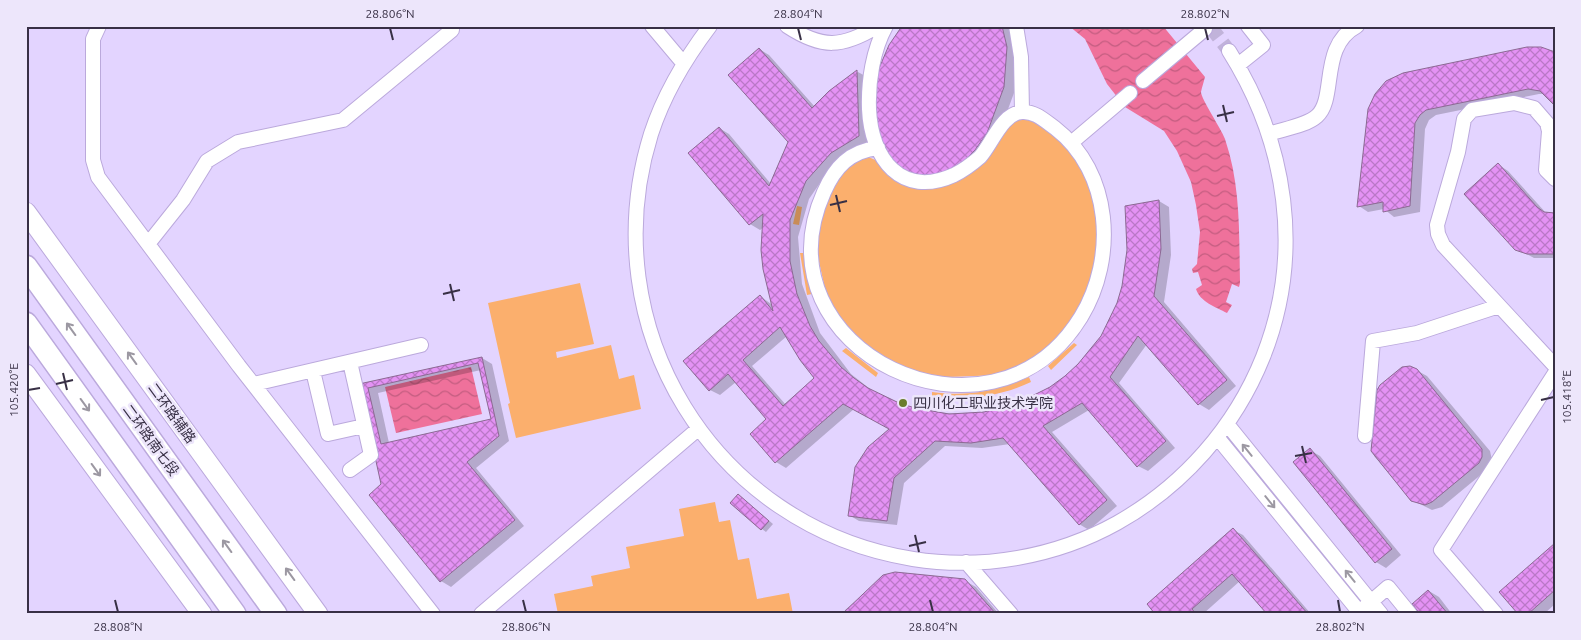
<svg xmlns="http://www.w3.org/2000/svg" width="1581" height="640" font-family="Ubuntu,'Noto Sans SC',sans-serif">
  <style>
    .grass { fill: #fbaf6d }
    .water { fill: url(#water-waves) }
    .shadow { fill: #0003; fill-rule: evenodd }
    .building { fill: url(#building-cross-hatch); stroke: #8c6993; fill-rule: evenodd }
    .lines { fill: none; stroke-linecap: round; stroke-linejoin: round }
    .minor-tunnel { stroke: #c1b3da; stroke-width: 14; stroke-dasharray: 14 7; stroke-linecap: butt }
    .minor-casing { stroke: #bba9dc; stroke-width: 16 }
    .major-casing { stroke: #bba9dc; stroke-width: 21 }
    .highway-casing { stroke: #bba9dc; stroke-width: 24 }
    .minor { stroke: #fff; stroke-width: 14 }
    .major { stroke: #fff; stroke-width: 19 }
    .highway { stroke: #fff; stroke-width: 21 }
    .oneway { stroke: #9c98a2 }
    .ticks { fill: none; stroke: #383045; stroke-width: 2 }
    .poi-dot { fill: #6a7d2c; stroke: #ede6fb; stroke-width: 2 }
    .labels { text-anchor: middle; stroke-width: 5; stroke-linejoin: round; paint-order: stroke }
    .poi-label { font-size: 14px; fill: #383045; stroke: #ede6fb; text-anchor: start }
    .street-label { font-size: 14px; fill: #383045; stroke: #ede6fb }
    .neatline { fill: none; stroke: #383045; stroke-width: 2 }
    .ticks-label { font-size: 12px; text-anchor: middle; fill: #383045 }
  </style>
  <defs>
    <pattern id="water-waves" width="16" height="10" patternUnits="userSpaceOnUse" patternTransform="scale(1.25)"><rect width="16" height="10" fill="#ef719b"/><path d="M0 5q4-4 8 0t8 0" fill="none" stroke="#c35d80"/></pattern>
    <pattern id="building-cross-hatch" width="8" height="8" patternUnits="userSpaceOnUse" patternTransform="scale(1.25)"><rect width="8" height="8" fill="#e492f4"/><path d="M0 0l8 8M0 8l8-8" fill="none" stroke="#ba78c7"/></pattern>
  </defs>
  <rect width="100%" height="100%" fill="#e3d4ff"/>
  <!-- grass -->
  <path class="grass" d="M1022,115l35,19 31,42 13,64 -16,64 -42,49 -44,22 -77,3 -55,-28 -39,-48 -12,-54 8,-46 24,-39 18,-7 14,6 64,21 63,-57z
    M797,206l5,1 -3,18 -6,-1z
    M800,253h6l6,41 -5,1z
    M580,283l14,61 -38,8 1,6 54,-13 8,34 15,-4 7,34 -125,29 -8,-34 2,-1 -22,-100z
    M1074,343l3,2 -26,25 -3,-4z
    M846,348l32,25 -2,4 -34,-26z
    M1029,377l2,5c-32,15 -64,18 -99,15v-5c35,5 65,-1 97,-15z
    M715,502l4,20 11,-2 8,40 11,-2 8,41 32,-6 4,21h-235l-4,-20 39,-8 -2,-10 39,-8 -4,-21 58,-11 -5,-27z"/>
  <!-- water -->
  <path class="water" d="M1069,26h94l42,51c-1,4 -3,10 -4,15 0,7 20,36 24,47 16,47 14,95 15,144l-1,4 -7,-3 -6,18 6,3 -5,8c-11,-6 -27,-11 -31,-24l6,-4 -4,-13 -5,1 -1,-4 5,-5 3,-32 -4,-27 -5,-23 -14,-31 -13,-20 -39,-24 -18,-23 -22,-45z
    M471,367l11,47 -86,19 -11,-46z"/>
  <!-- shadow -->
  <path class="shadow" d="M904,26h105l8,27 -3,40 -17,46 -20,26 -64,12z
    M759,49l10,6 46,52 15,-15 28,-20 9,5 2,65 -18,9 -20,16 -22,32 -11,38 4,47 18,49 31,41 23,18 41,18 51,5 36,-5 33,-13 31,-20 13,-12 23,-29 16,-32 41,-103 10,6 2,48 -7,47 72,84 -27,24 -10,-6 -52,-60 -28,39 56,65 -27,23 -10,-5 -49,-56 -37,22 65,74 -28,24 -10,-6 -69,-80 -28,4 -37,-2 -41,37 -7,42 -38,-4 -10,-6 42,-86 -37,-20 -68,59 -10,-6 -24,-28 16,-15 -32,-37 -16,13 -10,-5 50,-94 14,10 -10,-79 -4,3 -10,-6 -61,-71 30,-25 10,6 42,50 18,-42zM787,336l29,42 -30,27 -34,-39z
    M1555,55v51l-12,-12h-4l-103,21 -7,5 -4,9 -5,83 -26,5 -10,-8 -16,3 -9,-6 8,-88z
    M1499,165l9,6 39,43h8v44h-21l-22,-12z
    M482,358l10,6 17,77 -33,27 48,58 -73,61 -10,-6 -58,-97 -22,-99zM481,370l11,50 -103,23 -11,-50z
    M1416,370l11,6 63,75 2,9 -3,8 -47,39 -10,3 -20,-10 -38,-44 -2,-10z
    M1310,450l10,6 81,99 -15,13 -10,-6z
    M739,495l34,29 -7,8 -4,-3z
    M1233,530l10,5 68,79h-42l-29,-33 -37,33h-46z
    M1555,545v59l-11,10h-24z
    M887,575l78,6 11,6 23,27h-155l1,-4z
    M1429,591l10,6 13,17h-31z"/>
  <!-- building -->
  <path class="building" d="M902,26h100l5,21 -3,40 -17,46 -12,17 -18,18 -25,9 -31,-6 -17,-21 -11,-40 4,-37 12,-28z
    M1527,47h14l14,5v54l-15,-15 -12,-2 -102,21 -6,5 -5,8 -5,83 -27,6v-10l-26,5 11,-98 7,-15 11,-13 17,-8z
    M759,48l53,60 17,-17 28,-21 2,66 -28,17 -25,28 -16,39v41l7,33 13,32 9,15 22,26 13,11 14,10 31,15 16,5 34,6 35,-2 34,-9 32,-16 15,-11 13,-12 23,-28 16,-33 5,-17 5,-36 -2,-44 34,-6 2,49 -7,47 73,84 -29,25 -60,-69 -28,41 56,64 -29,26 -55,-64 -39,23 64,74 -28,25 -76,-87 -32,5 -36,-2 -41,37 -7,43 -39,-5 7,-49 13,-20 21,-18 -46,-25 -68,59 -25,-29 16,-15 -38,-45 -19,17 -26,-30 77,-66 13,16 -10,-42 -2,-19 2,-36 -14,11 -61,-72 31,-26 50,59 19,-44 -60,-67zM780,327l20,33 14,18 -31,28 -40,-46z
    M1498,163l39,44 7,5 11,1v41h-28l-12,-4 -51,-56z
    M482,357l17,79 -32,26 48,58 -75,62 -71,-87 12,-11 -22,-100zM478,363l13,56 -110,25 -13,-56z
    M1410,366l7,3 65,80v8l-3,6 -47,39 -7,3 -14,-4 -40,-50 6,-61 3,-5 22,-18z
    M1310,448l82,101 -17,14 -82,-101z
    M738,494l31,27 -8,9 -31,-27z
    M1233,528l75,86h-41l-35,-40 -40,35 4,5h-41l-8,-10z
    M1555,543v47l-27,24h-10l-19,-22z
    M895,572l70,7 31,35h-154l41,-39z
    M1428,590l20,24h-28l-8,-10z"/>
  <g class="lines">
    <!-- minor-tunnel -->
    <path class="minor-tunnel" d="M1210,26l19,25"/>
    <!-- minor casing -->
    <g class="minor-casing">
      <path id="minor" d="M99,26l-6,13v121l5,17 141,189 194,248
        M652,26l32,38
        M710,26c-25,33 -46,68 -59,108 -60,193 62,393 262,425 69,11 143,-2 204,-36 66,-37 118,-96 146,-166 41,-103 24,-214 -34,-306
        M787,26c35,23 55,22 91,0
        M1016,26l5,31 1,55
        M1238,65l25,-20 -15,-19
        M1143,81l62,-52
        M1269,134c14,-5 37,-8 48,-18 20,-18 2,-70 40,-90
        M1071,143l59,-50
        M878,148c-28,3 -43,19 -54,44 -71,158 167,272 257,125 36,-59 31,-145 -26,-189 -10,-7 -20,-17 -33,-16 -20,1 -30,32 -42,45 -8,7 -16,13 -26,18 -53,24 -83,-17 -85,-66 -1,-28 4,-59 17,-83
        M1555,179l-9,-9 3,-39 -2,-8 -13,-15 -20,-5 -42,7 -8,9 -6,33 -21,73 1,9 5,11 112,121
        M148,244l35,-44 24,-39 31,-19 105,-22 109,-90v-4
        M350,362l21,93 -21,15
        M313,371l15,63 36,-8
        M254,384l167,-39
        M1227,424l154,190
        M1365,436l8,-95 44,-8 82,-27
        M1217,437l144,177
        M966,562l45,52
        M1365,607l23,-20 22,27
        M481,614l217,-185
        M1496,614l-55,-64 114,-177"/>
    </g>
    <!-- major casing -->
    <g class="major-casing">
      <path id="major" d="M26,212l292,402
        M26,374l176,240"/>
    </g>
    <!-- highway casing -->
    <g class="highway-casing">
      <path id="highway" d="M26,266l250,348
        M26,323l209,291"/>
    </g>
    <!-- minor -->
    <use href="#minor" class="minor"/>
    <!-- major -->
    <use href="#major" class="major"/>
    <!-- highway -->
    <use href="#highway" class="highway"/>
  </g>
  <!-- one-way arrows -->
  <defs><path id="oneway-shaft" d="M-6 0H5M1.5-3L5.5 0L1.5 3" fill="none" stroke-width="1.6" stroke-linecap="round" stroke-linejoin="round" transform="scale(1.25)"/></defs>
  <g class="oneway">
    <use href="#oneway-shaft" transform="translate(71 329) rotate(-126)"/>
    <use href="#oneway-shaft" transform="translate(132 358) rotate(-126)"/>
    <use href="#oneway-shaft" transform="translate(85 405) rotate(54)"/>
    <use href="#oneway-shaft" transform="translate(1247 450) rotate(-129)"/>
    <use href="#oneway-shaft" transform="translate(96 470) rotate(54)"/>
    <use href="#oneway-shaft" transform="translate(1270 502) rotate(51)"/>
    <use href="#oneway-shaft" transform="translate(227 546) rotate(-126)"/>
    <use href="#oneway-shaft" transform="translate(290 574) rotate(-126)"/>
    <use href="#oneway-shaft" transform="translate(1350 576) rotate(-129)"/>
  </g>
  <!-- ticks -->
  <path class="ticks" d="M390,28l3,12M798,28l3,12M1205,28l3,12M1223,105l4,17M1217,116l17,-4M836,195l4,17M830,205l17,-4M450,284l4,17M443,294l17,-4M63,373l4,17M56,384l17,-4M28,390l12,-2M1541,400l13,-3M1302,446l4,17M1295,456l17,-3M915,535l4,17M909,546l17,-4M115,600l3,12M523,600l3,12M930,600l3,12M1338,600l2,12"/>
  <!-- markers -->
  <circle class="poi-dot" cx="903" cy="403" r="5"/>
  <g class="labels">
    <!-- poi labels -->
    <g class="poi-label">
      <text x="913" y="408">四川化工职业技术学院</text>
    </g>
    <!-- street labels -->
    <g class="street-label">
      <text transform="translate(172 413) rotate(54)" y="5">二环路辅路</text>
      <text transform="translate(151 440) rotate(54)" y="5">二环路南七段</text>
    </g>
  </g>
  <!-- border -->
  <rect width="1581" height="640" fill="none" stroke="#ede6fb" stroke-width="55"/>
  <rect x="28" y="28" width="1526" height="584" class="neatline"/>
  <g class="ticks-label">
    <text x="390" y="18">28.806°N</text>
    <text x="798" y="18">28.804°N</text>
    <text x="1205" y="18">28.802°N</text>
    <text transform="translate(14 390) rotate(-90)" y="4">105.420°E</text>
    <text transform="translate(1567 397) rotate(-90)" y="4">105.418°E</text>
    <text x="118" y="631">28.808°N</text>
    <text x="526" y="631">28.806°N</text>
    <text x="933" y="631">28.804°N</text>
    <text x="1340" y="631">28.802°N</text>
  </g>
</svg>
